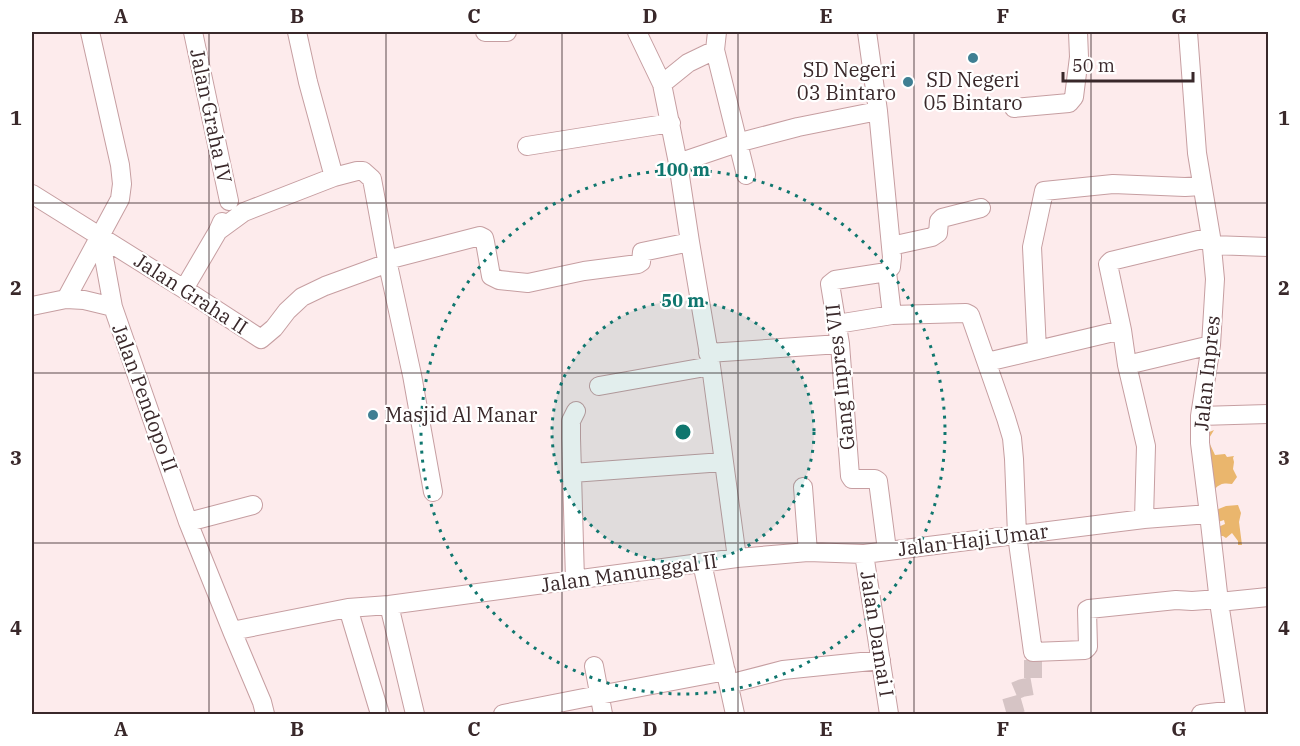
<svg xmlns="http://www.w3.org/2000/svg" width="1300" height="746" font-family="'IBM Plex Serif',serif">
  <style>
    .forest { fill: #eab66d }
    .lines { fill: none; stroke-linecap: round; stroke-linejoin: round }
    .minor-tunnel { stroke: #d6c4c5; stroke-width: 18; stroke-dasharray: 18 9; stroke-linecap: butt }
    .minor-casing { stroke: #c69ea1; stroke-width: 20 }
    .minor { stroke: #fff; stroke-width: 18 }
    .grid { fill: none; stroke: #39282a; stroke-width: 1.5; stroke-opacity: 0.55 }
    .ring { fill: none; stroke: #0f766e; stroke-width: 3; stroke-dasharray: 3 6 }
    .poi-dot { fill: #3f7f93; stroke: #fff; stroke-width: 2 }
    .labels { text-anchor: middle; stroke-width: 4.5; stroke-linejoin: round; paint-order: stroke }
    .poi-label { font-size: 20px; fill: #39282a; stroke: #fff; text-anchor: end }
    .street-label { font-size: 20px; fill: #39282a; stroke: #fff }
    .centre { fill: #0f766e; stroke: #fff; stroke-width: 3 }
    .ring-label { font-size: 18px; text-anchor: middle; font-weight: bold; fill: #0f766e; stroke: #fff; stroke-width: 4.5; stroke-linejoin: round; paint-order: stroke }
    .neatline { fill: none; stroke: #39282a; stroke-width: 2 }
    .grid-label { font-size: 20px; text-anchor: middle; font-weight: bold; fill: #39282a }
  </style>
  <rect width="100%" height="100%" fill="#fdebec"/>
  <!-- forest -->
  <path class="forest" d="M1214,430l-6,10 7,15 10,-1 2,3 7,-1 -1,2 1,4 -1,7 4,8 -5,7c-7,-1 -12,-1 -17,5l-8,-56z
    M1238,505l3,8 -2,9 3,23h-4v-4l-6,-8 -6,5 -3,-2h-7v-8l9,-4 -1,-4 -6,2 -2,-12 10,-4z"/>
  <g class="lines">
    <!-- minor-tunnel -->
    <path class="minor-tunnel" d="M1016,714l-6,-21 12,-5 11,-2v-34"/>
    <!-- minor casing -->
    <g class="minor-casing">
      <path id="minor" d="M193,32l36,169
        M297,32l11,50 26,95
        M485,32h22
        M637,32l25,52
        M867,32l11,79 14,146 -1,10 -4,5 -52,8 -5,4 10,60 10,132 2,3h23l3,2 9,69
        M1188,32l9,121 14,84 4,42 -4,66 -11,71v27l9,71 10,88 17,112
        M715,50l31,125
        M1014,108l55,-5 5,-6 5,-40 -1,-25
        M527,146l144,-23
        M678,163l59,-20 61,-16 80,-16
        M32,194l152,95 77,50 13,-11 13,-17 15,-14 23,-11 52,-19 7,-3 3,-4 -15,-81 -9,-8h-6l-23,6 -90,35 -26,19
        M100,236l13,71 75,215 44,109
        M1212,245l56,2
        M891,246l41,-9 6,-4 1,-12 3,-3 39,-10
        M887,272l5,43
        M184,289l34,-58 4,-9
        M66,299l54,-100 2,-15 -2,-19 -30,-133
        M32,306l34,-7 18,1 29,7
        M837,324l55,-9 74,-2 4,2 36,103 6,20 2,21 3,76 16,117 52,-2 3,-3 -1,-37 2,-1 87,-9 16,1 27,-2
        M1037,350l-5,-103 12,-56 69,-7 72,3 17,-1
        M708,353l132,-9
        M987,362l135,-32
        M1127,365l84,-20
        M599,386l112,-20
        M1200,416l68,-2
        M572,473l151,-11
        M803,487l5,65
        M433,492l-21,-117 -25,-115 93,-24 4,2 1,4 6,34 8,4 29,3 56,-12 54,-7 3,-2 1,-10 48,-10
        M1144,519l2,-73 -19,-81 -5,-35 -14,-66 3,-3 100,-24
        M188,522l65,-17
        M864,554l25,160
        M737,558l71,-6 56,2 280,-35 65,-5
        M702,563l33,151
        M575,580l-4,-142v-17l5,-10
        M1219,602l49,-5
        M389,605l26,109
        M348,608l32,106
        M594,666l9,48
        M729,684l54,-14 98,-10
        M265,714l-3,-12 -30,-71 116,-23 41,-3 348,-47 -26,-192 -21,-124 -12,-79 -16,-79 26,-21 27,-13 2,-18
        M503,714l96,-19 127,-24
        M1201,714l34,-4"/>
    </g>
    <!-- minor -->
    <use href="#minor" class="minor"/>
  </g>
  <!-- grid -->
  <path class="grid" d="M209,32v682M386,32v682M562,32v682M738,32v682M914,32v682M1091,32v682M32,203h1236M32,373h1236M32,543h1236"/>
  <!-- distance rings -->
  <circle cx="683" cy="432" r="131" fill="#0f766e" fill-opacity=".12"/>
  <g class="ring">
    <circle cx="683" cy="432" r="131"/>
    <circle cx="683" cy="432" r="262"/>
  </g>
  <!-- markers -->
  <g class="poi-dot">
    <circle cx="973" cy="58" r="6"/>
    <circle cx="908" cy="82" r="6"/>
    <circle cx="373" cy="415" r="6"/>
  </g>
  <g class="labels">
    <!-- poi labels -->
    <g class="poi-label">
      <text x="896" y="77">SD Negeri<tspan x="896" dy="23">03 Bintaro</tspan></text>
      <text x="973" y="87" text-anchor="middle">SD Negeri<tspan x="973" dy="23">05 Bintaro</tspan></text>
      <text x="385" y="422" text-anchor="start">Masjid Al Manar</text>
    </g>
    <!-- street labels -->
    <g class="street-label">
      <text transform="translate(211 116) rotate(78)" y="7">Jalan Graha IV</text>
      <text transform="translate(191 294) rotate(33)" y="7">Jalan Graha II</text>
      <text transform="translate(1207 373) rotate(-84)" y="7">Jalan Inpres</text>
      <text transform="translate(840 377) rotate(-96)" y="7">Gang Inpres VII</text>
      <text transform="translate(145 398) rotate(70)" y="7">Jalan Pendopo II</text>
      <text transform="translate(973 540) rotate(-7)" y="7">Jalan Haji Umar</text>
      <text transform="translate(629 573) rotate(-8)" y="7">Jalan Manunggal II</text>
      <text transform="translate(877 634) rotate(81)" y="7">Jalan Damai I</text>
    </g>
  </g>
  <circle cx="683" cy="432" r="9" class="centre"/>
  <g class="ring-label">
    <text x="683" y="176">100 m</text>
    <text x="683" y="307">50 m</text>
  </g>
  <!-- border -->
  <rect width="1300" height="746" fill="none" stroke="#ffffff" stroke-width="66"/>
  <!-- scale -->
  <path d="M1063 72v9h130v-9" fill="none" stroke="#39282a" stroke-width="3"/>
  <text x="1072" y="72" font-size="18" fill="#39282a" stroke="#ffffff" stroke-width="4.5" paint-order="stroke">50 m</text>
  <rect x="33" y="33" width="1234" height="680" class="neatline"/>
  <g class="grid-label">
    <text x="121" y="23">A</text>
    <text x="297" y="23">B</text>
    <text x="474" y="23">C</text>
    <text x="650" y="23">D</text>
    <text x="826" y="23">E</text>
    <text x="1003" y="23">F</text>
    <text x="1179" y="23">G</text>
    <text x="16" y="125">1</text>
    <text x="1284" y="125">1</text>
    <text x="16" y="295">2</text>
    <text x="1284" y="295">2</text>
    <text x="16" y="465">3</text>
    <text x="1284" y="465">3</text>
    <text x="16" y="635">4</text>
    <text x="1284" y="635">4</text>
    <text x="121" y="736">A</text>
    <text x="297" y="736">B</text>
    <text x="474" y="736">C</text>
    <text x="650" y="736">D</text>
    <text x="826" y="736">E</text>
    <text x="1003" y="736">F</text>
    <text x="1179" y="736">G</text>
  </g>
</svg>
